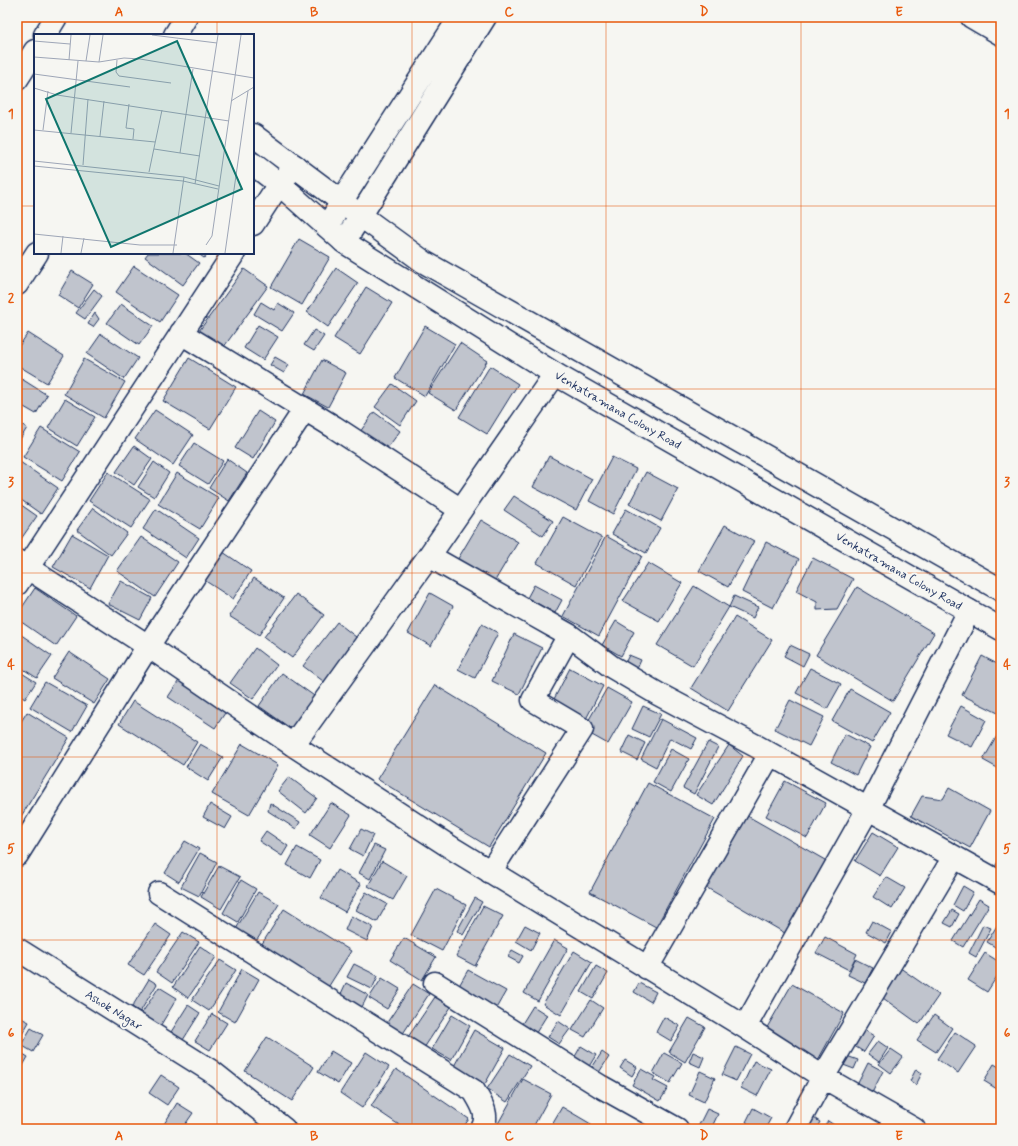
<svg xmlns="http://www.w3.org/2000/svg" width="1018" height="1146" font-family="Mynerve,sans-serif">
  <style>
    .building { fill: #c0c4cd; stroke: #1b2f5e }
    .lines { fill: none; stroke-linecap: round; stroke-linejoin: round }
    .minor-casing { stroke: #1b2f5e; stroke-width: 25 }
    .tertiary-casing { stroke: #1b2f5e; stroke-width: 25 }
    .secondary-casing { stroke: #1b2f5e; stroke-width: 25 }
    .minor { stroke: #f6f6f2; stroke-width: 22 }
    .tertiary { stroke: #f6f6f2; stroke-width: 22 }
    .secondary { stroke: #f6f6f2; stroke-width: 22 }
    .grid { fill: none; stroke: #e8590c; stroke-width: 1; stroke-opacity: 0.55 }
    .labels { text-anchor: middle; stroke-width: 4; stroke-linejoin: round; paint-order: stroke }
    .street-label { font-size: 12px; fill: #1b2f5e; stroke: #f6f6f2 }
    .inset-road { fill: none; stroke: #9ea6b7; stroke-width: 1 }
    .view { fill: #0f766e; fill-opacity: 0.15; stroke: #0f766e; stroke-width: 2 }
    .inset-edge { fill: none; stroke: #1b2f5e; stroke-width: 2 }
    .neatline { fill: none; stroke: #e8590c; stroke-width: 1.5 }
    .grid-label { font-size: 13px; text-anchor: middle; font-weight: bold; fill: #e8590c }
  </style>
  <rect width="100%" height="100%" fill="#f6f6f2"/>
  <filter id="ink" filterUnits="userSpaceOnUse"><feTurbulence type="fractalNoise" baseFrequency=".025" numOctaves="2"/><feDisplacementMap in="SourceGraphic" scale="8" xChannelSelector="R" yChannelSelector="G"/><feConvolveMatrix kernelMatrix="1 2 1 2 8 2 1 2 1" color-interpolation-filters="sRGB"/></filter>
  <g filter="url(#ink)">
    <!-- building -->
    <path class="building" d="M299,239l31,18 -28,48 -31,-18z
      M148,253h37l14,10 -16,22 -38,-28z
      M197,253h11l-4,5z
      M134,266l44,29 -18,27 -44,-30z
      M336,268l22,15 -30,44 -21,-15z
      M244,269l24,17 -45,62 -24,-17z
      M72,271l21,13 -15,24 -20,-13z
      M366,287l26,16 -32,51 -26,-16z
      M94,289l8,7 -17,23 -9,-6z
      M261,302l13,8 4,-7 16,10 -12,18 -28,-17z
      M121,304l32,22 -14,19 -32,-22z
      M95,313l4,6 -6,8 -5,-3z
      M258,325l20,12 -15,23 -19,-12z
      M425,326l30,18 -30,52 -30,-18z
      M314,330l10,6 -10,15 -10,-6z
      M28,333l36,23 -17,27 -30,-18v-16z
      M101,334l37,24 -14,21 -37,-25z
      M460,343l27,18 -31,49 -28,-17z
      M275,357l14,8 -5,8 -14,-8z
      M189,358l47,29 -26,42 -47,-28z
      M84,359l41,23 -21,36 -40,-24z
      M322,360l24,13 -18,34 -24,-13z
      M490,366l28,18 -31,50 -28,-17z
      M17,376l30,19 -11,19 -19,-11z
      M392,384l24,17 -16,24 -25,-18z
      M65,399l30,18 -18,29 -29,-18z
      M155,410l38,25 -20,30 -38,-26z
      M258,411l17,11 -22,37 -18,-11z
      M374,412l26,19 -14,19 -26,-18z
      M17,421l10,7 -10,16z
      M41,428l39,24 -18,29 -39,-24z
      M194,443l29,18 -15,23 -29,-18z
      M134,446l18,13 -18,26 -18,-13z
      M549,456l43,23 -16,31 -43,-23z
      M612,457l24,12 -23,45 -24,-13z
      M227,459l20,14 -18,28 -20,-13z
      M20,462l38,26 -17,26 -24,-17v-31z
      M154,462l15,11 -15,24 -16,-10z
      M108,472l42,27 -19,29 -42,-27z
      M646,472l32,17 -17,32 -32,-17z
      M177,473l42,25 -19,31 -42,-25z
      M514,496l39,25 -10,15 -39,-26z
      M17,502l20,14 -16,23 -4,-3z
      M93,508l34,25 -16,22 -34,-25z
      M156,509l43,29 -13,20 -43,-29z
      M626,509l34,19 -14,25 -34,-19z
      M563,517l39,21 -26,47 -39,-22z
      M481,520l37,22 -25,42 -37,-22z
      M725,525l29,16 -26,46 -29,-16z
      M72,534l36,21 -18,33 -37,-21z
      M606,536l36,20 -43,80 -36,-20z
      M141,537l37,25 -23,35 -38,-26z
      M766,542l33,17 -26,49 -31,-16z
      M223,552l28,19 -18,28 -29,-19z
      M813,558l40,21 -16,30 -20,1v-8l-21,-11z
      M648,563l34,20 -23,38 -36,-20z
      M254,578l30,20 -25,37 -30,-19z
      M121,581l31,17 -12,22 -32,-16z
      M534,585l28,15 -7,13 -28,-15z
      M694,586l35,21 -36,59 -36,-21z
      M857,587l77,46 -41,68 -77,-46z
      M35,588l41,28 -20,30 -39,-27v-4z
      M430,593l23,13 -22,40 -23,-13z
      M296,594l28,21 -32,43 -28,-21z
      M734,596l24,11 -5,11 -24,-11z
      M735,617l37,23 -44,71 -37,-23z
      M616,621l18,11 -13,24 -19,-11z
      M337,622l24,19 -34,43 -24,-18z
      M482,624l16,9 -23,45 -17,-9z
      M17,632l35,24 -15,22 -20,-13z
      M514,634l28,14 -23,46 -27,-13z
      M790,645l19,9 -6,12 -19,-10z
      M255,648l22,17 -24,34 -23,-16z
      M69,652l41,27 -16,25 -42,-26z
      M629,655l12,5 -4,9 -12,-6z
      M982,656l19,10v45l-1,3 -38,-19z
      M570,668l33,18 -17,33 -33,-18z
      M810,668l31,16 -14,25 -31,-16z
      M17,670l19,12 -11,17 -8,-5z
      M282,673l35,25 -24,32 -34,-24z
      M182,676l47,31 -14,21 -47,-31z
      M45,682l42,24 -15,26 -42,-25z
      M435,685l111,68 -57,94 -112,-68z
      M607,688l25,14 -24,42 -25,-14z
      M850,689l40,23 -18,31 -40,-22z
      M790,700l34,17 -15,29 -34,-17z
      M133,701l64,41 -14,23 -64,-41z
      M643,706l18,8 -12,23 -17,-8z
      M961,706l25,14 -14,27 -26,-13z
      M27,712l42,26 -52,85v-95z
      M661,719l36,19 -6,11 -21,-11 -14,29 -15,-8z
      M1001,729v41l-18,-10z
      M845,734l25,13 -14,28 -25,-13z
      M629,735l16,8 -8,17 -16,-8z
      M708,742l10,5 -24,47 -11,-6z
      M200,744l23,13 -15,24 -22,-14z
      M242,744l36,21 -29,50 -37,-21z
      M729,745l14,11 -30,49 -17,-10z
      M671,749l18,10 -18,33 -18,-10z
      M289,777l28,21 -11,15 -28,-22z
      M785,781l41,22 -19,35 -41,-22z
      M648,783l67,36 -59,108 -66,-35z
      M949,788l41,23 -20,37 -59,-32 11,-20 21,3z
      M270,803l30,19 -4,7 -28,-18z
      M331,803l20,12 -21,33 -20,-13z
      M210,804l22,13 -7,12 -22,-12z
      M744,814l88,50 -42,72 -88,-51z
      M361,829l12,6 -10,21 -13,-7z
      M266,831l22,15 -6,10 -23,-15z
      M873,832l25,15 -18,29 -25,-15z
      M185,841l14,8 -20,33 -14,-9z
      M374,845l11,5 -15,29 -11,-6z
      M297,847l23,13 -10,18 -23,-13z
      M200,853l17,9 -18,34 -18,-9z
      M1001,856v12l-5,-3z
      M382,861l25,15 -14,24 -25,-14z
      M219,866l21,11 -19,32 -20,-12z
      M337,870l24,14 -16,28 -24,-14z
      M886,877l19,11 -13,21 -19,-12z
      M241,880l15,9 -18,33 -15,-9z
      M963,886l10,6 -10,19 -10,-6z
      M436,889l30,16 -24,46 -31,-16z
      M258,892l21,12 -22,36 -21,-11z
      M366,892l21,12 -10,18 -21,-12z
      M475,898l7,4 -19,33 -6,-4z
      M979,899l10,6 -26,42 -10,-6z
      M483,906l20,10 -28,50 -19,-10z
      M284,909l67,42 -24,38 -67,-42z
      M952,910l7,4 -7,13 -8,-4z
      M351,916l22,11 -6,14 -22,-11z
      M1001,919v29l-1,2 -13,-8z
      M872,921l20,11 -6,11 -20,-11z
      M155,924l16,11 -27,40 -16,-10z
      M525,925l15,8 -9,17 -15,-9z
      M983,925l8,3 -15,29 -7,-4z
      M183,932l16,10 -27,41 -16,-11z
      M825,937l32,17 -8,16 -33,-17z
      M404,938l32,19 -14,23 -32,-20z
      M554,940l14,8 -30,53 -14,-8z
      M200,946l16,11 -28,41 -15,-11z
      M512,950l11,6 -4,7 -11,-6z
      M574,951l18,11 -31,53 -18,-11z
      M985,953l16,10v7l-14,22 -19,-12z
      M855,959l18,9 -8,15 -17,-8z
      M220,960l16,10 -27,41 -17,-11z
      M354,964l24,12 -6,13 -25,-12z
      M896,965l43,30 -20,29 -43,-31z
      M596,966l12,7 -15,26 -12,-7z
      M242,969l17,10 -24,43 -17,-10z
      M468,970l38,21 -12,21 -38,-21z
      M382,978l18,11 -13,20 -18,-11z
      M149,979l8,5 -17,28 -8,-5z
      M346,983l22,12 -8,16 -22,-11z
      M639,983l17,9 -5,10 -17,-10z
      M413,984l16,10 -27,41 -16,-11z
      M792,984l52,29 -26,47 -53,-29z
      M159,987l18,11 -18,30 -19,-12z
      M435,997l16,10 -27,41 -16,-11z
      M591,1000l12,8 -18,29 -13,-7z
      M188,1005l12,8 -17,27 -12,-8z
      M533,1006l14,9 -13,21 -14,-9z
      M212,1014l15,9 -17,27 -15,-9z
      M452,1015l18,11 -19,34 -19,-11z
      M934,1015l18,13 -16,24 -19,-12z
      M17,1016l12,6 -8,14 -4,-2z
      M664,1017l16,9 -9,15 -15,-9z
      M689,1018l16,9 -20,35 -16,-10z
      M558,1021l12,8 -11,15 -11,-7z
      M31,1028l12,7 -10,17 -12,-7z
      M861,1028l13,8 -10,16 -13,-8z
      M474,1030l31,18 -20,36 -31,-18z
      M955,1032l21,14 -18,27 -21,-14z
      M267,1037l47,30 -22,34 -47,-30z
      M878,1041l10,7 -9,14 -11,-8z
      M581,1046l15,9 -8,13 -15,-8z
      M736,1047l14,7 -14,27 -14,-6z
      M891,1049l12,8 -12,16 -12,-9z
      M18,1051l10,6 -10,17 -1,-22z
      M331,1051l20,12 -13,21 -20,-12z
      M366,1052l23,15 -27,41 -22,-15z
      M602,1052l7,5 -15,23 -6,-6z
      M693,1052l11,5 -4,10 -11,-5z
      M664,1053l18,10 -12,20 -17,-10z
      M510,1054l20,12 -23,36 -20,-13z
      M841,1054l17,6 -4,9 -16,-6z
      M625,1060l12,7 -5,9 -12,-8z
      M754,1061l17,8 -14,27 -16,-8z
      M868,1063l15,8 -13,26 -15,-8z
      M994,1064l7,4v14l-4,7 -13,-8z
      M396,1069l73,50 -7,10h-57l-34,-23z
      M641,1069l14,8 -2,3 15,8 -8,13 -28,-16z
      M916,1069l6,4 -6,12 -6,-4z
      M700,1071l15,7 -11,24 -15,-7z
      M161,1075l18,12 -12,18 -18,-12z
      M523,1079l28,15 -19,35h-37z
      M177,1103l16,10 -11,16h-21z
      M562,1107l29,17 -3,5h-39z
      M753,1108l18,10 -6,11h-7l-12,-7z
      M707,1109l11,5 -7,15h-14z
      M809,1115l11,7 -4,7h-15z
      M828,1121l9,6 -1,2h-13z"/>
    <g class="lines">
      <!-- minor casing -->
      <g class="minor-casing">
        <path id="minor" d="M972,17l29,17
          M45,35l11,-18
          M17,79l18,-28
          M253,224l26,-40 16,-18
          M181,333l153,94 127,83
          M429,556l140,79 43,32 46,27 98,52 245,137
          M17,561l131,85 145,99 162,105 290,177 78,50 91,52
          M17,584l217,-331
          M293,745l136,-189 126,-182
          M17,855l131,-209 157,-237
          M490,872l92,-143 -49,-29 36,-65
          M159,893l146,92 169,106c7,12 16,24 8,38
          M17,949l194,122 73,58
          M647,968l123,-214
          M435,983l165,103 77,43
          M745,1027l123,-218 101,-198
          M795,1129l28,-52 131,-220"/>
      </g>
      <!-- tertiary casing -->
      <g class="tertiary-casing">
        <path id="tertiary" d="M175,35l11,-18
          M253,135l108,81
          M253,164l26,20 63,56
          M17,284l20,-31"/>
      </g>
      <!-- secondary casing -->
      <g class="secondary-casing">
        <path id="secondary" d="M485,17l-141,225 211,132 446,255
          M361,216l63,46 577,328
          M328,227l13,-25 119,-185"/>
      </g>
      <!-- minor -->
      <use href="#minor" class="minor"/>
      <!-- tertiary -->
      <use href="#tertiary" class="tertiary"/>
      <!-- secondary -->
      <use href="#secondary" class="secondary"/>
    </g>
  </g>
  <!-- grid -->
  <path class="grid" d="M217,17v18M412,17v1112M606,17v1112M801,17v1112M17,206h18M253,206h748M217,253v876M17,389h984M17,573h984M17,757h984M17,940h984"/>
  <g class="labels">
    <!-- street labels -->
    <g class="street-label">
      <text transform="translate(618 410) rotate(30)" y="4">Venkatramana Colony Road</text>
      <text transform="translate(899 571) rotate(30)" y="4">Venkatramana Colony Road</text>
      <text transform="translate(114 1010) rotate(32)" y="4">Ashok Nagar</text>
    </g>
  </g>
  <!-- overview -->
  <g transform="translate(34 34)">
    <rect width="220" height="220" fill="#f6f6f2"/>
    <path class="inset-road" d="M118,1l65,8M0,7l36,3M0,23l65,5 25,-4 16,1 114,19M35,26l2,-25M83,26l-1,12 3,4 52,7M52,27l4,-26M65,28l4,-27M0,40l96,13M0,54l23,7 172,26M197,67l23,-14M95,70l-3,24 8,1 -1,10M0,96l121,12M9,96l5,-39M37,99l7,-72M66,102l4,-35M120,115l46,7M146,119l13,-84M0,127l150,16 -11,76M49,131l5,-66M0,132l149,15M115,138l13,-62M150,143l35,9M149,147l35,8M161,150l23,-149M0,200l106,11h37M172,211l6,-9 29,-201M27,219l2,-17M47,219l3,-15M191,219l23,-162"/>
    <path class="view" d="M143,7l65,148 -131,58 -65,-148z"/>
    <rect width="220" height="220" class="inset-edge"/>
  </g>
  <!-- margin -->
  <rect width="1018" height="1146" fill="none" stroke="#f6f6f2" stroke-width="44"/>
  <rect x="22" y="22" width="974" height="1102" class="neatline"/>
  <g class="grid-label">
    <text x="119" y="16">A</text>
    <text x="314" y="16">B</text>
    <text x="509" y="16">C</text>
    <text x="704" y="16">D</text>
    <text x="899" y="16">E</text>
    <text x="11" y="118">1</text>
    <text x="1007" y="118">1</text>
    <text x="11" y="302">2</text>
    <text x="1007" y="302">2</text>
    <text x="11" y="486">3</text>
    <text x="1007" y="486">3</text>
    <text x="11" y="669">4</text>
    <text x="1007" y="669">4</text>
    <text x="11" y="853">5</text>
    <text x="1007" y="853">5</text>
    <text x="11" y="1037">6</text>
    <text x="1007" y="1037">6</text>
    <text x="119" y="1140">A</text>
    <text x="314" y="1140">B</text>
    <text x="509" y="1140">C</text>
    <text x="704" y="1140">D</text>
    <text x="899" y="1140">E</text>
  </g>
</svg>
